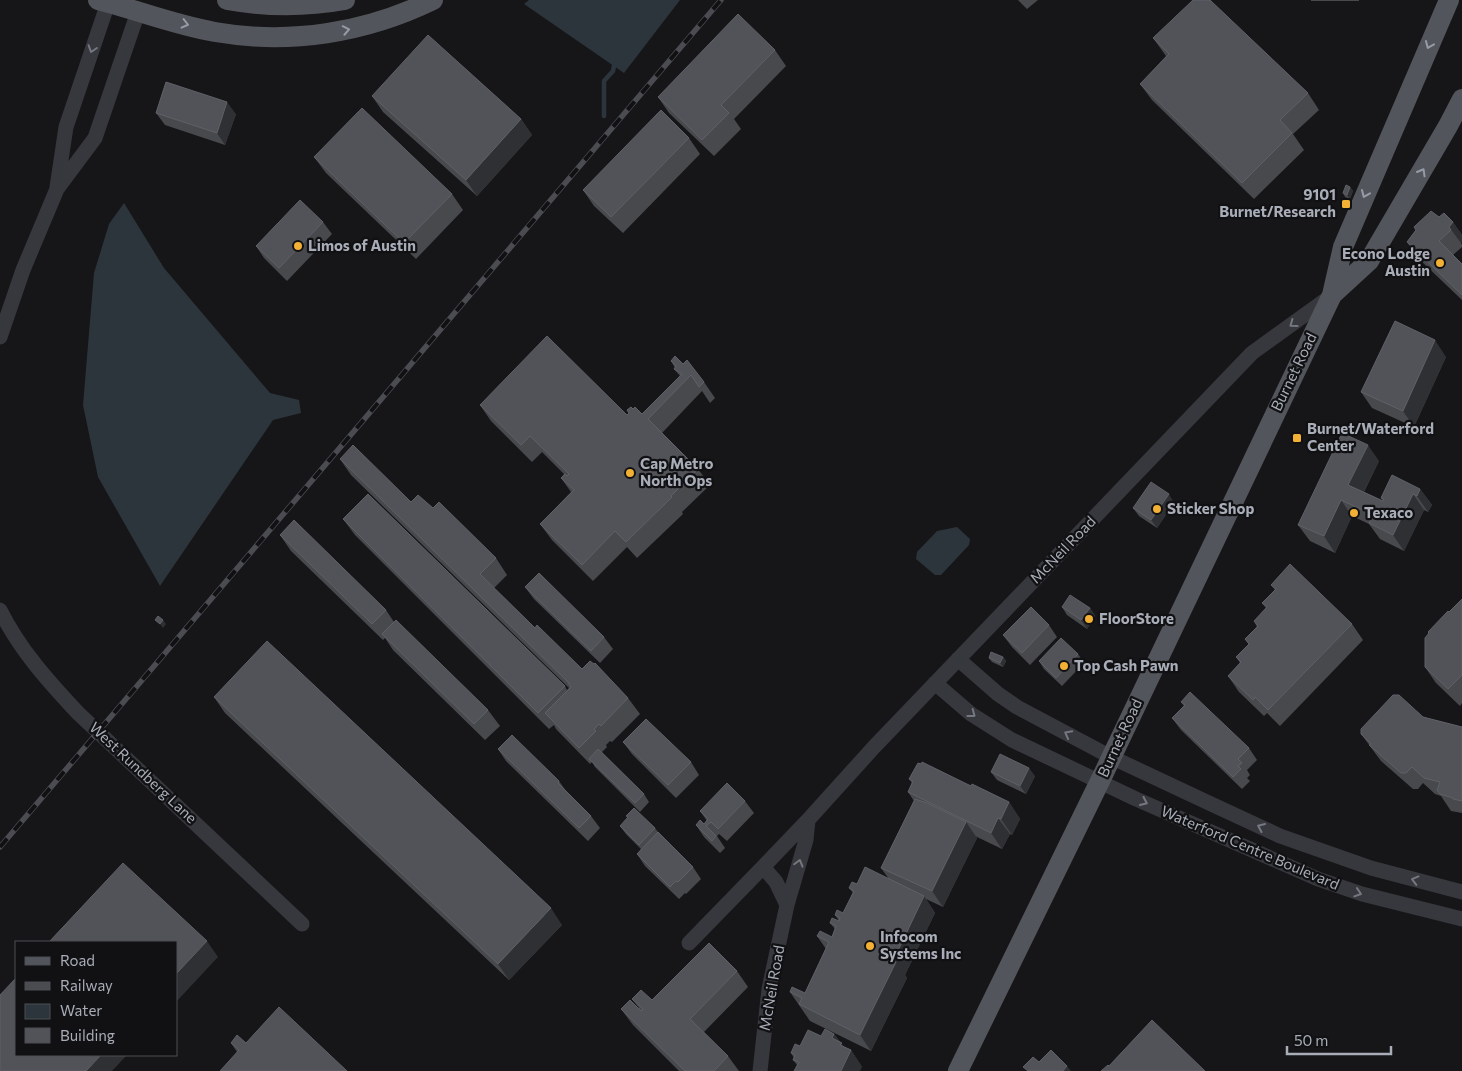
<svg xmlns="http://www.w3.org/2000/svg" width="1462" height="1071" font-family="Commissioner,sans-serif">
  <style>
    .water { fill: #2c353c }
    .lines { fill: none; stroke-linecap: round; stroke-linejoin: round }
    .stream { stroke: #2c353c; stroke-width: 4.5 }
    .minor { stroke: #37383d; stroke-width: 15 }
    .major { stroke: #53555c; stroke-width: 20 }
    .rail-casing { stroke: #4a4c52; stroke-width: 5.5 }
    .rail { stroke: #111113; stroke-width: 4; stroke-dasharray: 11; stroke-linecap: butt }
    .wall { fill: #47494d }
    .shaded-wall { fill: #2f3033 }
    .building { fill: #525359; stroke: #5f6168 }
    .oneway { stroke: #979ba6 }
    .oneway2 { stroke: #757881 }
    .poi-dot { fill: #f2b134; stroke: #111113; stroke-width: 2 }
    .labels { text-anchor: middle; stroke-width: 4.5; stroke-linejoin: round; paint-order: stroke }
    .poi-label { font-size: 15px; font-weight: bold; fill: #a8adb8; stroke: #111113; text-anchor: start }
    .street-label { font-size: 15px; fill: #a8adb8; stroke: #111113 }
  </style>
  <rect width="100%" height="100%" fill="#161618"/>
  <!-- water -->
  <path class="water" d="M529,0h151l-56,73 -100,-69z
    M124,203l40,65 106,125 29,7 2,13 -28,7 -113,166 -62,-109 -15,-72 11,-132 15,-49z
    M957,527l13,12 -1,6 -28,30h-6l-19,-16 1,-7 20,-21z"/>
  <g class="lines">
    <!-- stream -->
    <path class="stream" d="M604,116v-35l9,-10 2,-10"/>
    <!-- minor -->
    <path class="minor" d="M57,187l9,-60 42,-124
      M0,337l23,-67 34,-81 38,-51 43,-126
      M0,610c20,40 48,71 78,103l224,211
      M958,659l40,35 19,13 94,50 98,46 71,33 91,32 91,24
      M935,683l36,31 41,26 124,59 182,80 44,15 100,25
      M787,905l19,-65 2,-20
      M689,943l74,-76
      M760,1071l9,-82 18,-84 -11,-23 -13,-15 45,-47 66,-73 378,-394 79,-57"/>
    <!-- major -->
    <path class="major" d="M98,0c39,10 77,25 117,32 75,13 150,1 218,-32
      M227,0c39,7 79,7 118,0
      M1332,295l37,-34 79,-135 14,-27
      M958,1071l142,-290 232,-486 11,-48 106,-247"/>
    <!-- rail casing -->
    <g class="rail-casing">
      <path id="rail" d="M0,847l721,-847"/>
    </g>
    <!-- rail -->
    <use href="#rail" class="rail"/>
  </g>
  <!-- wall -->
  <path class="wall" d="M1018,0h20l-11,9z
    M1311,0h48v1h-48z
    M1153,38l155,55 11,17 -26,24 11,16 -50,49 -102,-99 -12,-16 26,-28z
    M775,50l11,16 -52,53 7,10 -27,27 -45,-43 -11,-16z
    M372,96l149,23 11,16 -55,61 -94,-84z
    M156,113l80,1 -11,31 -60,-20z
    M689,138l11,16 -77,79 -29,-27 -11,-16z
    M314,157l138,37 11,16 -47,49 -90,-86z
    M1350,187l3,4 -3,8 -5,-2 -2,-4z
    M1439,217l14,5 9,13v6l-1,2 1,2v2l-9,8 9,9v36l-44,-42 -11,-16 9,-12z
    M323,222l9,12 -45,47 -23,-23 -8,-12z
    M1446,357l-32,70 -42,-19 -11,-16z
    M671,361l12,3 21,18 11,16 -5,5 -8,-12 -40,42 36,36 12,16 -28,27 1,2 -46,44 -10,-11 -34,34 -41,-41 -12,-16 31,-32 -10,-14 3,-4 -22,-22 -10,10 -41,-41 -11,-16 147,10 2,-2 -2,-3 6,-1 9,5 38,-38 -6,-7 1,-1z
    M340,459l71,43 22,6 63,50 11,17 -13,13 41,40 47,41 46,29 12,16 -28,28 -2,-1 -4,4 1,2 -5,5 42,42 5,8 -9,10 -45,-45 -3,-5 -2,2 -34,-35 -2,-4 -5,4 -194,-194 -12,-16 222,167 2,4 2,-2 -218,-213z
    M1379,461l-15,31 19,9 -2,-3 39,-9 12,16 -4,7 -4,-2 -20,41 -24,-12 -11,-15 -17,-8 -17,37 -25,-12 -12,-16z
    M1174,503l-17,25 -18,-12 -6,-8z
    M280,535l106,75 8,12 94,88 12,16 -15,14 -92,-90 -8,-12 -2,2 -92,-89z
    M1271,585l81,39 11,16 -83,86 -13,-13 -3,3 -25,-24 -11,-16 12,-13 -4,-6 13,-13 -4,-5 12,-12 -3,-6 12,-13 -4,-5 13,-13z
    M525,587l79,50 9,12 -13,14 -66,-64z
    M1462,599v104l-2,3 -24,-23 -11,-16 24,-55z
    M1062,607l28,1 5,8 -8,13 -20,-14z
    M1049,625l8,12 -27,28 -18,-18 -9,-12z
    M1078,654l6,9 -22,23 -18,-17 -5,-8z
    M1003,657l3,4 -3,6 -11,-5 -3,-4z
    M214,697l348,228 -53,55 -284,-267z
    M1181,702l68,46 8,12 -10,10 3,5 -3,3 3,3 -8,8 -61,-59 -9,-12 12,-12z
    M1423,717l39,10v86l-11,-2 -10,-15 -6,-2 -12,-11 -5,6h-5l-32,-28 -20,-27z
    M623,742l68,20 8,13 -23,23 -44,-44z
    M498,749l61,32 7,10 25,25 9,12 -12,13 -82,-80z
    M991,772l44,4 -9,18 -29,-14z
    M909,779l62,7 38,16 11,17 -8,16 -2,-1 -8,15 -27,-13 2,2 -34,69 -17,-8 9,14 -30,62 2,3 -36,73 -61,-30 -20,-29 15,1 21,-44 -9,-13 15,1 3,-8 -5,-6 9,-2 -4,-6 8,-2 10,-20 -4,-5 8,-4 32,-5 -8,-11 33,-67 -6,-9 4,-9z
    M745,801l9,12 -27,28 -8,-7 -2,2 8,12 -5,5 -16,-16 -8,-12 8,-1 3,-3 -7,-10z
    M620,826l35,2 3,4 35,35 8,12 -15,15 -1,-1 -6,6 -34,-33 -8,-12 4,-5 -15,-15z
    M737,971l11,16 -44,45 24,24 11,15h-60l-46,-46 -12,-16 18,-1 -7,-9 20,1z
    M834,1034l11,14 6,2 11,17 -65,-2 -4,-5 1,-2 -3,-5 9,-7 21,-10z
    M231,1043h15l-9,9z"/>
  <!-- shaded-wall -->
  <path class="shaded-wall" d="M227,102l9,12 -11,31 -8,-12z
    M521,119l11,16 -55,61 -11,-16z
    M1350,187l3,4 -3,8 -3,-4z
    M1453,222l9,13v6l-1,2 -12,-16z
    M1435,340l11,17 -32,70 -11,-16z
    M1368,445l11,16 -20,40 -11,-16z
    M1420,489l12,16 -4,7 -11,-16z
    M1169,494l5,9 -17,25 -6,-8z
    M1413,494l11,16 -20,41 -11,-16z
    M1341,500l11,16 -17,37 -11,-17z
    M1090,608l5,8 -8,13 -6,-9z
    M163,620l3,4 -3,4 -3,-4z
    M1003,657l3,4 -3,6 -3,-4z
    M1029,768l6,8 -9,18 -6,-8z
    M1009,802l11,17 -8,16 -11,-16z
    M998,818l12,16 -8,15 -11,-16z
    M966,822l11,16 -34,69 -11,-16z
    M924,896l11,17 -30,62 2,3 -36,73 -11,-16 33,-74z
    M551,908l11,17 -53,55 -11,-16z
    M207,941l11,16 -42,45v-28z
    M834,1034l15,20 2,-4 11,17 -2,4h-19l-9,-33z
    M101,1055h26l-15,16h-26z
    M1067,1066l4,5h-8z"/>
  <!-- building -->
  <path class="building" d="M1193,0h17l98,93 -28,27 12,13 -50,50 -102,-99 29,-30 -16,-16z
    M738,14l37,36 -54,55 8,8 -27,27 -44,-43z
    M428,35l93,84 -55,61 -94,-84z
    M166,82l61,20 -10,31 -61,-20z
    M362,108l90,86 -48,49 -90,-86z
    M661,110l28,28 -78,79 -28,-27z
    M1346,185l4,2 -3,8 -4,-2z
    M300,200l23,22 -44,46 -23,-22z
    M1431,211l8,6 5,-4 9,9 -4,5 2,3 -12,11 23,23v31l-55,-53 9,-12 -2,-3z
    M1395,321l40,19 -32,71 -42,-19z
    M547,336l80,79 2,-2 -2,-3 4,-3 2,2 2,-2 7,7 40,-40 -8,-5 2,-3 -5,-5 4,-5 8,8 4,-4 17,22 -5,5 -8,-12 -43,44 50,50 -27,27 1,1 -46,45 -11,-11 -33,34 -42,-41 34,-34 -13,-12 4,-4 2,2 2,-2 -39,-38 -9,9 -41,-40z
    M1342,433l26,12 -20,40 35,16 1,-2 -3,-1 11,-23 28,14 -3,7 -4,-2 -20,41 -24,-12 4,-8 -32,-15 -17,36 -26,-11z
    M353,445l58,57 7,-7 15,13 6,-6 57,56 -16,16 55,54 2,-3 45,44 8,-8 4,3 1,-1 33,35 -27,28 -2,-2 -5,5 2,2 -17,17 -34,-35 26,-26 -3,-5 -228,-223z
    M1151,482l18,12 -18,26 -18,-12z
    M368,494l197,192 -27,27 -195,-194z
    M294,520l92,90 -14,14 -92,-89z
    M1290,564l62,60 -84,86 -13,-13 -2,3 -25,-24 13,-14 -5,-5 13,-13 -4,-5 13,-13 -4,-5 13,-14 -5,-4 14,-14 -5,-4z
    M539,573l65,64 -13,14 -66,-64z
    M1070,595l20,13 -9,12 -19,-13z
    M1462,599v76l-14,14 -23,-22v-29l4,-5 -1,-1 20,-21 1,1z
    M1031,607l18,18 -27,28 -19,-18z
    M158,616l5,4 -3,4 -5,-4z
    M396,620l92,90 -14,14 -92,-90z
    M1061,638l17,16 -22,24 -17,-17z
    M267,641l284,267 -53,56 -284,-267z
    M991,652l12,5 -3,6 -11,-5z
    M1190,692l59,56 -11,11 4,4 -4,3 3,3 -8,8 -61,-59 13,-13 -4,-3z
    M1393,695h6l24,22 39,10v74l-9,-2v-1l-13,-4 -3,-4 3,-8 -16,-4 -12,-11 -6,6h-5l-32,-28 2,-1 -10,-10v-5z
    M646,719l45,43 -23,23 -45,-43z
    M512,735l47,46 -1,2 33,33 -12,12 -81,-79z
    M598,749l46,45 -9,9 -46,-44z
    M1000,754l29,14 -9,18 -29,-14z
    M922,762l49,24 1,-2 37,18 -8,17 -3,-1 -7,15 -83,-41 5,-11 -4,-2 9,-16 3,1z
    M727,783l18,18 -27,28 -7,-7 -5,4 10,10 -4,5 -16,-16 4,-5 4,4 4,-5 -8,-8z
    M915,799l12,4 39,19 -34,69 -51,-23z
    M634,808l21,20 -16,17 -19,-19 8,-9 -2,-1z
    M658,832l35,35 -15,15 -2,-1 -6,6 -33,-33z
    M123,863l84,78 -31,33v-32h-127z
    M865,867l59,29 -31,65 3,1 -36,73 -61,-31 3,-6 -12,-6 2,-5 13,6 24,-51 -12,-6 3,-5 12,6 4,-11 -6,-3 2,-5 7,3 1,-3 -5,-3 2,-5 6,3 11,-22 -5,-3 3,-6 5,2z
    M709,943l28,28 -47,48 38,37 -14,15h-29l-64,-62 9,-9 11,11 2,-2 -11,-10 9,-9 11,10z
    M16,978v77h85l-15,16h-86v-76z
    M279,1007l68,64h-127l19,-21 -8,-7 6,-8 9,8z
    M1152,1020l53,51h-104l7,-6 1,1z
    M825,1029l9,5 -2,4 10,5 -2,2 11,5 -10,21h-47l5,-9 -6,-2 2,-5 -4,-2 4,-9 5,2 8,-16 13,6z
    M1051,1050l16,16 -4,5h-35l-5,-4 10,-10 6,5z"/>
  <!-- one-way arrows -->
  <defs><path id="oneway-chevron" d="M-2-3.5L2.5 0L-2 3.5" fill="none" stroke-width="1.6" stroke-linecap="round" stroke-linejoin="round" transform="scale(1.25)"/></defs>
  <g class="oneway">
    <use href="#oneway-chevron" transform="translate(185 24) rotate(14)"/>
    <use href="#oneway-chevron" transform="translate(346 30) rotate(-11)"/>
    <use href="#oneway-chevron" transform="translate(1429 45) rotate(113)"/>
    <use href="#oneway-chevron" transform="translate(1422 172) rotate(-60)"/>
    <use href="#oneway-chevron" transform="translate(1365 194) rotate(113)"/>
  </g>
  <g class="oneway2">
    <use href="#oneway-chevron" transform="translate(92 49) rotate(108)"/>
    <use href="#oneway-chevron" transform="translate(1293 324) rotate(144)"/>
    <use href="#oneway-chevron" transform="translate(972 714) rotate(37)"/>
    <use href="#oneway-chevron" transform="translate(1068 734) rotate(-152)"/>
    <use href="#oneway-chevron" transform="translate(1144 802) rotate(24)"/>
    <use href="#oneway-chevron" transform="translate(1261 827) rotate(-156)"/>
    <use href="#oneway-chevron" transform="translate(799 863) rotate(-74)"/>
    <use href="#oneway-chevron" transform="translate(1415 880) rotate(-165)"/>
    <use href="#oneway-chevron" transform="translate(1358 893) rotate(18)"/>
  </g>
  <!-- markers -->
  <g class="poi-dot">
    <rect x="1341" y="199" width="10" height="10" rx="2.5"/>
    <circle cx="298" cy="246" r="5"/>
    <circle cx="1440" cy="263" r="5"/>
    <rect x="1292" y="433" width="10" height="10" rx="2.5"/>
    <circle cx="630" cy="473" r="5"/>
    <circle cx="1157" cy="509" r="5"/>
    <circle cx="1354" cy="513" r="5"/>
    <circle cx="1089" cy="619" r="5"/>
    <circle cx="1064" cy="666" r="5"/>
    <circle cx="870" cy="946" r="5"/>
  </g>
  <g class="labels">
    <!-- poi labels -->
    <g class="poi-label">
      <text x="1336" y="200" text-anchor="end">9101<tspan x="1336" dy="17">Burnet/Research</tspan></text>
      <text x="308" y="251">Limos of Austin</text>
      <text x="1430" y="259" text-anchor="end">Econo Lodge<tspan x="1430" dy="17">Austin</tspan></text>
      <text x="1307" y="434">Burnet/Waterford<tspan x="1307" dy="17">Center</tspan></text>
      <text x="640" y="469">Cap Metro<tspan x="640" dy="17">North Ops</tspan></text>
      <text x="1167" y="514">Sticker Shop</text>
      <text x="1364" y="518">Texaco</text>
      <text x="1099" y="624">FloorStore</text>
      <text x="1074" y="671">Top Cash Pawn</text>
      <text x="880" y="942">Infocom<tspan x="880" dy="17">Systems Inc</tspan></text>
    </g>
    <!-- street labels -->
    <g class="street-label">
      <text transform="translate(1294 372) rotate(-64)" y="5">Burnet Road</text>
      <text transform="translate(1063 550) rotate(-46)" y="5">McNeil Road</text>
      <text transform="translate(1120 738) rotate(-65)" y="5">Burnet Road</text>
      <text transform="translate(143 773) rotate(43)" y="5">West Rundberg Lane</text>
      <text transform="translate(1250 848) rotate(23)" y="5">Waterford Centre Boulevard</text>
      <text transform="translate(772 988) rotate(-80)" y="5">McNeil Road</text>
    </g>
  </g>
  <!-- legend -->
  <rect x="15" y="941" width="162" height="115" fill="#111113" stroke="#4d4f55"/>
  <rect x="25" y="957" width="25" height="8" fill="#53555c" stroke="#4d4f55"/>
  <text x="60" y="966" font-size="15" fill="#a8adb8">Road</text>
  <rect x="25" y="982" width="25" height="8" fill="#4a4c52" stroke="#4d4f55"/>
  <text x="60" y="991" font-size="15" fill="#a8adb8">Railway</text>
  <rect x="25" y="1004" width="25" height="15" fill="#2c353c" stroke="#4d4f55"/>
  <text x="60" y="1016" font-size="15" fill="#a8adb8">Water</text>
  <rect x="25" y="1028" width="25" height="15" fill="#525359" stroke="#4d4f55"/>
  <text x="60" y="1041" font-size="15" fill="#a8adb8">Building</text>
  <!-- scale -->
  <path d="M1287 1046v8h104v-8" fill="none" stroke="#a8adb8" stroke-width="2.5"/>
  <text x="1294" y="1046" font-size="15" fill="#a8adb8" stroke="#111113" stroke-width="4" paint-order="stroke">50 m</text>
</svg>
